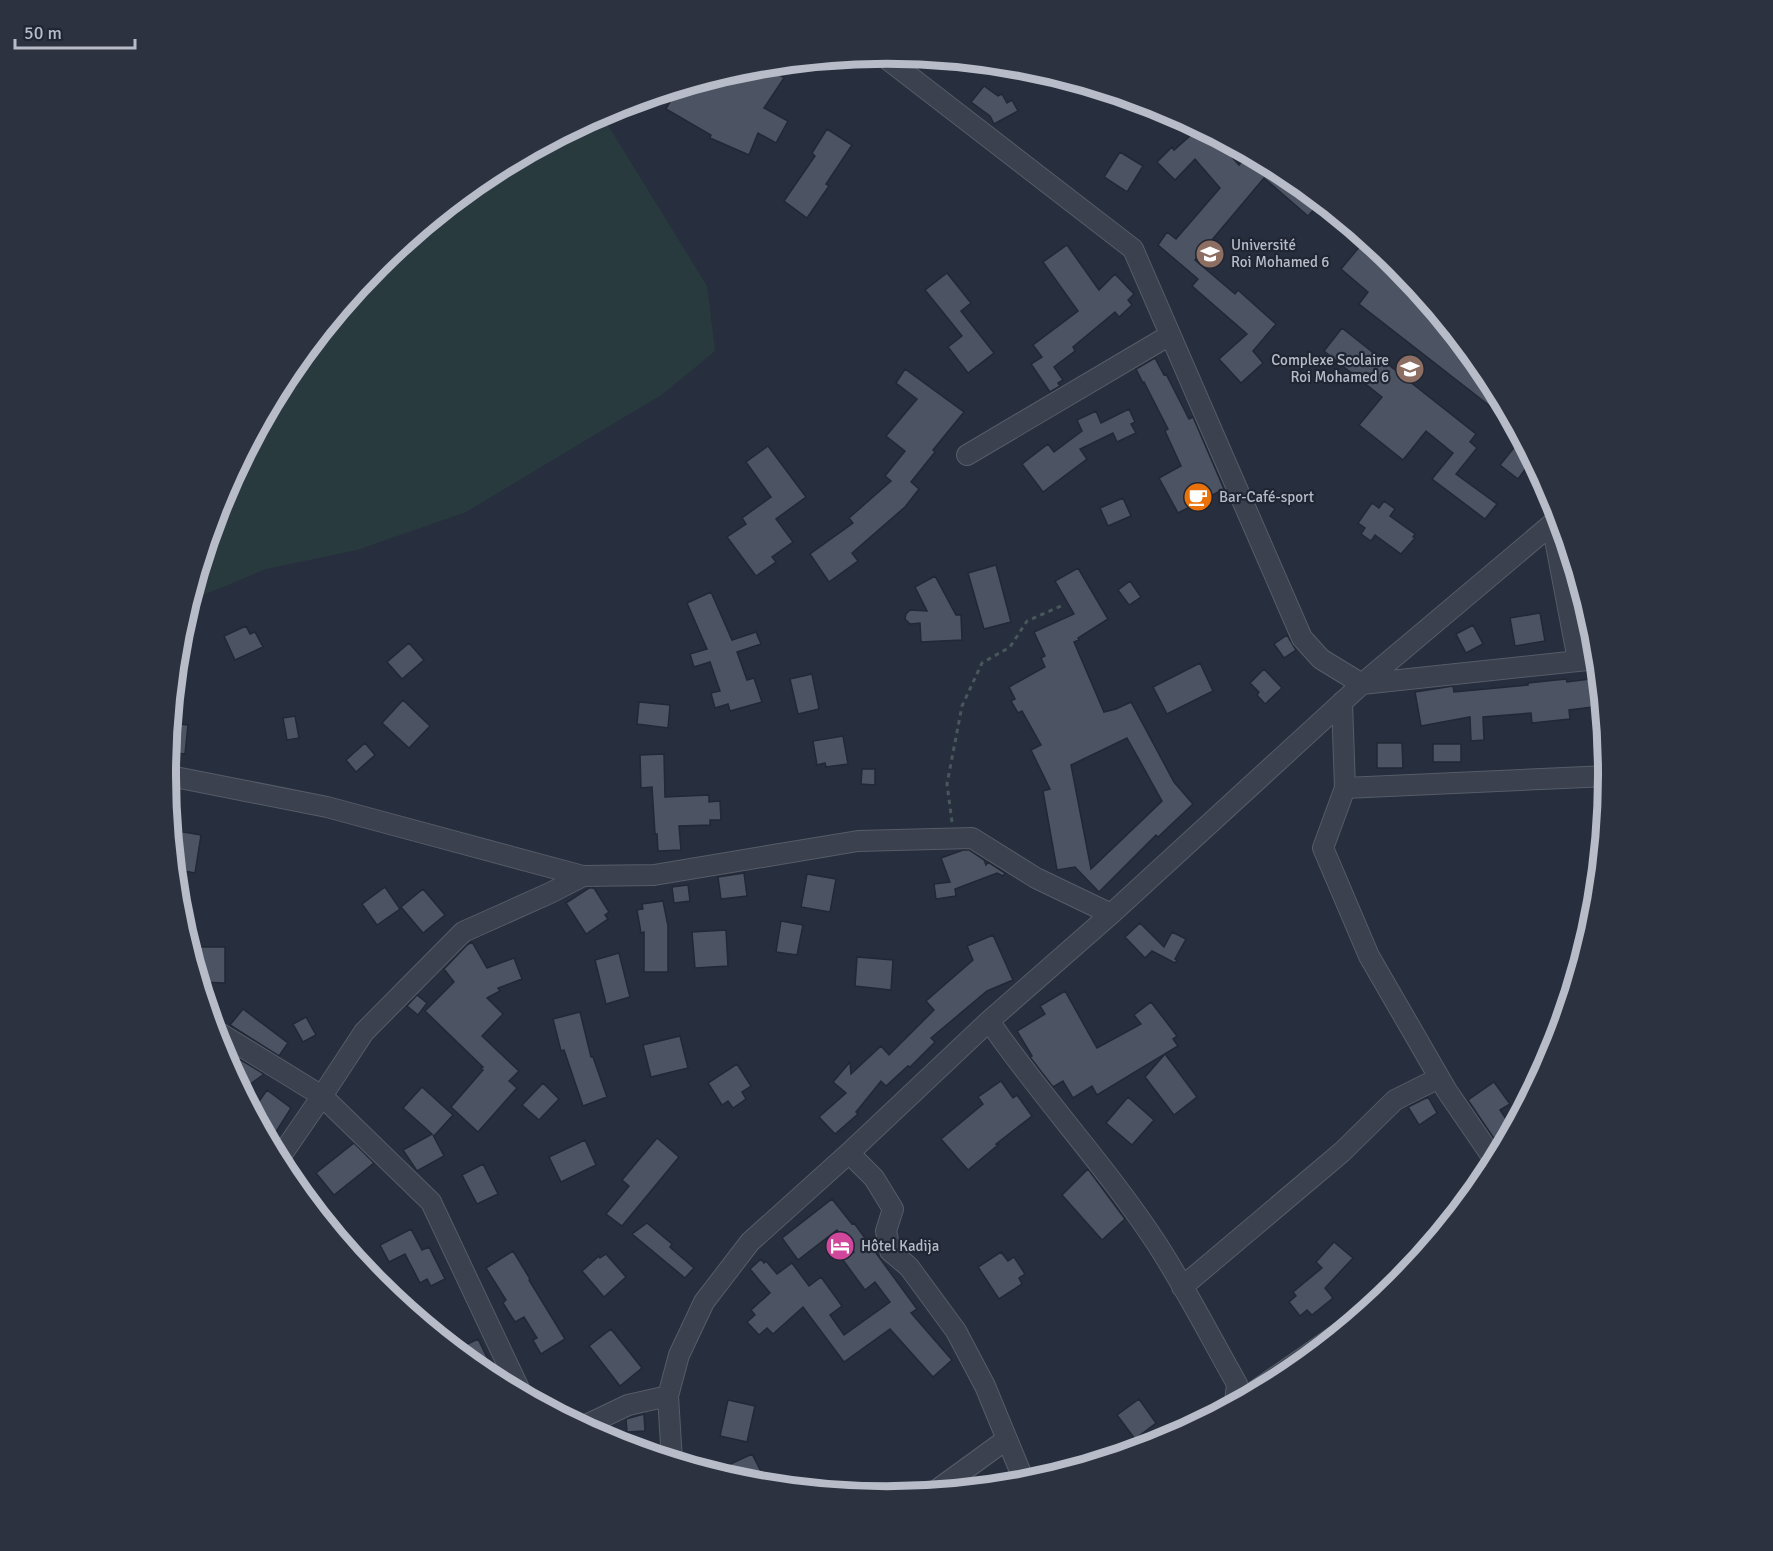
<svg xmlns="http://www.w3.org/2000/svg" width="1773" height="1551" font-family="Signika,sans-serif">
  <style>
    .green { fill: #293a3e }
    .building { fill: #4c5363; stroke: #222835; stroke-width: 1.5; fill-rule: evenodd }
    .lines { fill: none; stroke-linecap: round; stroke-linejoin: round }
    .minor-casing { stroke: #565c68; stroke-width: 22 }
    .path { stroke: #47575b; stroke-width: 3; stroke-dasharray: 4.5 4.5; stroke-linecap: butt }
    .minor { stroke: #3b414e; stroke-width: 20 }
    .labels { text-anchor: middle; stroke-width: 4.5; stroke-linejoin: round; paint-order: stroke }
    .poi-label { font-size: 15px; fill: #b7bcc8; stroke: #202633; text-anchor: start }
    .rim { fill: none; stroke: #b7bcc8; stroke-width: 8 }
  </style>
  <rect width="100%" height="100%" fill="#272e3d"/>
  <!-- green -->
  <path class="green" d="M601,114l106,172 8,65 -52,43 -197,118 -109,38 -91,19 -77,32 31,-102 67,-125 90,-109 109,-90z"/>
  <!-- building -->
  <path class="building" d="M784,64l-6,10 6,4 -20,30 24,13 -12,22 -18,-10 -9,22 -39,-17 1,-3 -45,-26 12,-21 68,-20z
    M984,86l14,10 4,-2 5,9 5,-3 6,11 -24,13 -4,-8 -19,-14z
    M1199,128l15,9 25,28 9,-11 40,22 32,27 -12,13 -44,-38 -69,82 40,34 3,-4 38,34 -23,27 10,12 -22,20 -22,-24 28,-25 -55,-48 6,-7 -40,-34 9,-13 9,7 44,-51 -25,-29 -20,21 -18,-18 15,-15 2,3z
    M827,129l25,16 -26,39 3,2 -22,32 -23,-17 31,-45 -3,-3z
    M1120,152l23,14 -16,26 -23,-15z
    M1365,240l32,26 90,109 14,27 -6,8 -136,-106 9,-12 -27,-23z
    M1067,245l32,45 16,-16 19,20 -6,6 4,5 -13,12 -4,-5 -42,35 2,4 -21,16 9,13 -5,3 2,3 -10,6 -19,-28 11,-7 -9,-12 45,-34 -35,-49z
    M947,273l24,30 -10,8 33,42 -26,20 -20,-26 14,-11 -37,-46z
    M1342,328l134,106 -6,8 7,6 -21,26 41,30 -12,15 -53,-40 21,-26 -27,-22 -23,29 -44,-35 23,-28 -58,-46z
    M1155,358l9,17 2,-1 23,45 4,-2 31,72 -46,24 -19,-35 22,-12 -16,-35 3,-2 -24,-47 -1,1 -7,-14z
    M905,369l59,43 -31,38 2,2 -24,30 8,7 -14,18 -53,46 6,8 -29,21 -19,-28 43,-31 -4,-5 42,-37 -6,-5 20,-25 -19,-15 31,-37 -21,-16z
    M1129,409l6,13 -4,2 5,9 -19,9 -4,-9 -33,16 7,10 -44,33 -21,-28 26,-20 6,8 28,-21 -5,-11 19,-9 5,12z
    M1521,439l11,21 -14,19 -18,-14z
    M768,446l38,51 -30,22 17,23 -21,15 4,5 -20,14 -29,-39 19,-13 -4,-6 29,-21 -25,-35z
    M1123,498l8,18 -23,10 -8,-18z
    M1384,501l11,8 -5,7 25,18 -2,3 2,1 -14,16 -26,-19 -4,6 -10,-7 4,-6 -7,-5 14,-20 7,5z
    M996,565l15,57 -27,7 -16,-56z
    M1078,568l30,51 -30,19 1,2 -5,2 30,70 12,-3 15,-7 43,80 19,22 -35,33 -2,-2 -57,57 -24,-25 -18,3 -14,-79 7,-2 -19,-39 10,-5 -19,-34 -4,2 -7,-12 4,-2 -6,-12 36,-20 -4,-9 4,-2 -11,-24 40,-18 -19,-33zM1127,738l35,63 -71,68 -20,-104z
    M935,576l21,39h5l1,25 -41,2 -1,-19 -10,1 -5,-5 1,-5 4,-4 17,1 -12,-24z
    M1130,581l11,16 -12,8 -11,-15z
    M711,592l21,48 24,-8 5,12 -24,8 10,28 7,-2 8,24 -32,9 -2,-7 -13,4 -4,-15 9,-2 -10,-29 -16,5 -4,-13 17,-5 -20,-46z
    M1540,613l5,28 -30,5 -5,-28z
    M1473,625l10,19 -17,9 -10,-19z
    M246,626l4,8 5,-2 8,15 -28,13 -11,-24z
    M1287,635l9,15 -12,8 -10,-14z
    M409,643l15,17 -22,19 -15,-17z
    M1200,663l13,28 -46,23 -14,-27z
    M1264,669l18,19 -17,16 -8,-9 2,-3 -9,-9z
    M812,674l7,35 -21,5 -8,-35z
    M1598,678l3,28 -32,4 1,9 -38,4 -1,-10 -48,4 1,23 -13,1 -1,-24 -49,9 -6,-34 38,-6 1,6 74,-7v-2l38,-4 1,3z
    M403,700l27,26 -21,22 -27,-25z
    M639,702l31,3 -2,23 -31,-4z
    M295,716l4,22 -12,2 -4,-22z
    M170,723l18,2 -3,29 -18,-2z
    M843,736l5,28 -22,3 -1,-4 -8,2 -4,-24z
    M365,743l10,12 -19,17 -10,-12z
    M1377,743h25l1,25h-26z
    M1433,744h28v18h-28z
    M664,754l1,43 44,-2v7l11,-1 1,19h-11v5l-31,1 2,24 -23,1 -1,-17h-2l-3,-47 -11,1 -1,-33z
    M862,769h13v16l-14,-1z
    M172,830l29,5 -6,38 -21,-4 -3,-32z
    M963,850h6l15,10 2,5 2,-3 17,11 -2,3 -6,-3 -42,16 1,7 -20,3 -2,-15 16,-2 -9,-24z
    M744,873l3,23 -26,3 -3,-22z
    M807,874l29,5 -6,33 -29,-5z
    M688,885l2,16 -16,2 -2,-16z
    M385,887l15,22 -23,16 -15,-21z
    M589,888h5l15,24 -4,3 3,4 -22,15 -20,-31z
    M423,889l22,26 -22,18 -22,-26z
    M663,901l5,25v46h-24v-40l-3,1 -4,-23 6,-1 -1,-5z
    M781,921l22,4 -6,30 -21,-3z
    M1140,923l24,24 8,-15 14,7 -11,20 2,1 -2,3 -23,-12 -7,7 -20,-21z
    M726,930l2,36 -33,2 -3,-36z
    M993,935l20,45 -26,11 -56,47 4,4 -25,25 -2,-1 -22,20 -5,-5 -25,31 2,2 -23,20 -16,-17 27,-24 -13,-11 17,-20 1,12 30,-28 8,9 45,-45 -8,-9 47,-41 -6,-14z
    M472,942l15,26 27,-10 8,21 -24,9 2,3 -13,7 16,16 -21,22 37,35 -10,10 8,7 -39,44 -27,-25 32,-37 -2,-2 2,-1 -58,-56 29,-29 -10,-13 23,-24z
    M196,947h29v36l-26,-1 -3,-10z
    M619,953l11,44 -24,7 -11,-44z
    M857,957l36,3 -2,30 -36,-4z
    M1065,991l32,57 44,-24 -7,-9 17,-13 26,34 -4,3 5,7 -81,49 -5,-9 -19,12 -10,-17 -10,6 -23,-30 2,-1 -15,-25 28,-17 -5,-8z
    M417,995l10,8 -9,12 -11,-9z
    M243,1009l45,34 -9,13 -49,-31z
    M580,1012l11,45h2l14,40 -24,9 -19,-56 -3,1 -8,-32z
    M306,1017l10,18 -13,7 -10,-18z
    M680,1036l8,32 -37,9 -8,-32z
    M1165,1054l32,43 -23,18 -29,-38z
    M241,1060l23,14 -23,17 -12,-22z
    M737,1064l14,22 -9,6 4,7 -13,9 -5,-7 -6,4 -14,-22z
    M1001,1081l12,17 4,-3 15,21 -36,28 2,1 -30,25 -27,-31 42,-35 -5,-7z
    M1494,1082l16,22 -10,6 12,18 -11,21 -33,-49z
    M543,1083l16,16 -20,21 -17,-15z
    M422,1087l31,28 -19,21 -1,-1 11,21 -27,15 -14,-21 29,-16 -29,-26z
    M267,1090l24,18 -22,35 -14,-25 3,-5 -5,-3z
    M1128,1097l26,23 -22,25 -26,-22z
    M1428,1097l9,16 -18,12 -11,-18z
    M657,1138l22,19 -57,69 -16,-12 23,-28 -7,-6z
    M585,1140l11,25 -35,17 -12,-25z
    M354,1143l20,20 -40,32 -18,-22z
    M483,1164l15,30 -21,10 -15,-29z
    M1088,1169l37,50 -23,21 -40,-45z
    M832,1199l20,25 2,-1 63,86 -6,4 41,47 -19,17 -43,-48 -46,33 -41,-55 -30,27 -6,-6 -8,7 -12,-13 8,-7 -4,-5 19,-17 -20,-24 11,-10 3,4 2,-2 11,13 15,-11 17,23 12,-9 21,29 -12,9 14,20 46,-33 -15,-20 -10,8 -22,-30 11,-8 -17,-22 -39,30 -16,-22z
    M647,1223l25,21 -2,3 24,21 -9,10 -53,-44z
    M411,1229l11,21 7,-3 16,32 -14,7 -4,-7 -7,4 -15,-29 -16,8 -9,-17z
    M1334,1242l19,16 -28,30 8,10 -21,17 -5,-5 -7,6 -11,-14 7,-6 -3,-4 29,-24 -6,-6z
    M513,1251l17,28 -1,1 36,59 -24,15 -8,-14 4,-2 -13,-21 -9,5 -12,-19 3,-3 -20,-32z
    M1001,1252l7,9 6,-4 11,17 -6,4 3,6 -23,15 -21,-32z
    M606,1254l20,23 -22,20 -22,-26 17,-15 1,2z
    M611,1329l31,39 -22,18 -31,-40z
    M478,1339l21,43 -14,-7 -30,-25z
    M1139,1399l17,24 -21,16 -18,-24z
    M728,1400l27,6 -8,36 -27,-6z
    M644,1414l1,17 -18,1 -1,-13z
    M752,1454l16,31 -23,-2 -12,-4 -7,-13z"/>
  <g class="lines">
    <!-- minor casing -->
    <g class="minor-casing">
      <path id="minor" d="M882,55l251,194 169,389 19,21 41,25 235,-25
        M967,455l203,-120
        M1552,524l26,136
        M1342,702l3,86 263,-12
        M165,775l162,32 256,69 71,-1 204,-34 114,-3 64,40 75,36
        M1345,788l-22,60 46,108 78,135 48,70
        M989,1021c53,77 117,145 168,223 29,45 54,94 80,140l-2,19
        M213,1029l109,67 109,106 91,193
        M849,1153l25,25 19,31 -7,22 4,20 19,16 47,64 29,55 40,97
        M278,1160l44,-64 42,-64 99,-100 87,-39 33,-17
        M1182,1287l160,-135 53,-52 44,-22
        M1248,1396l94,-65
        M582,1427l46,-22 40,-9
        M672,1461l-4,-65 11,-41 25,-53 46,-60 99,-89 140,-132 122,-107 251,-230 197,-166
        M934,1492l73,-53"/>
    </g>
    <!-- path -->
    <path class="path" d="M952,822l-5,-38 15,-78 20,-43 28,-16 17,-26 34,-15"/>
    <!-- minor -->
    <use href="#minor" class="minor"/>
  </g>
  <!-- icons -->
  <defs>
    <g id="university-disc" transform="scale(1.5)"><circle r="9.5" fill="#8d6e63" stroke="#202633"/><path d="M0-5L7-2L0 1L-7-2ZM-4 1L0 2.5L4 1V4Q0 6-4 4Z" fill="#fff"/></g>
    <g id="school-disc" transform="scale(1.5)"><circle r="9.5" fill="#8d6e63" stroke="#202633"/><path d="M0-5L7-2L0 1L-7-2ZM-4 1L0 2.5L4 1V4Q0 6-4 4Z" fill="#fff"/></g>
    <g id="cafe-disc" transform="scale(1.5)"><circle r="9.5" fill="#e8710a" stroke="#202633"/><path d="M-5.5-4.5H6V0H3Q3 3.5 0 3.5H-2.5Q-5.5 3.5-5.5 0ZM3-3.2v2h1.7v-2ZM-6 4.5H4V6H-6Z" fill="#fff"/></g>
    <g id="hotel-disc" transform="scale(1.5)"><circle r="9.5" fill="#d1479c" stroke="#202633"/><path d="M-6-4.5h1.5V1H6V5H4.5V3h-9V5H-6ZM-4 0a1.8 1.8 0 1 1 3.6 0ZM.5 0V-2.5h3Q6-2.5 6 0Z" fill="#fff"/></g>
  </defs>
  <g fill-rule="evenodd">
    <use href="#university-disc" x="1210" y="254"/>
    <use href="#school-disc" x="1410" y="369"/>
    <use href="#cafe-disc" x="1198" y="497"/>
    <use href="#hotel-disc" x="840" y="1246"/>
  </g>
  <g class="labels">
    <!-- poi labels -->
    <g class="poi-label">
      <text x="1231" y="250">Université<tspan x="1231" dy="17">Roi Mohamed 6</tspan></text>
      <text x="1389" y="365" text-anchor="end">Complexe Scolaire<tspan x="1389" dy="17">Roi Mohamed 6</tspan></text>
      <text x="1219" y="502">Bar-Café-sport</text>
      <text x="861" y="1251">Hôtel Kadija</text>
    </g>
  </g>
  <!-- crop -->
  <path d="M0 0H1773V1551H0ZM176 775a711 711 0 1 1 1422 0a711 711 0 1 1-1422 0Z" fill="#2c323f" fill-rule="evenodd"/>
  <path class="rim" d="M176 775a711 711 0 1 1 1422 0a711 711 0 1 1-1422 0Z"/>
  <!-- scale -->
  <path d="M15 39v9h120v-9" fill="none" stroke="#b7bcc8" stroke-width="3"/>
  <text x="24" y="39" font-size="18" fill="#b7bcc8" stroke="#202633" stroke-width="4.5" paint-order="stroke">50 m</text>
</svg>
